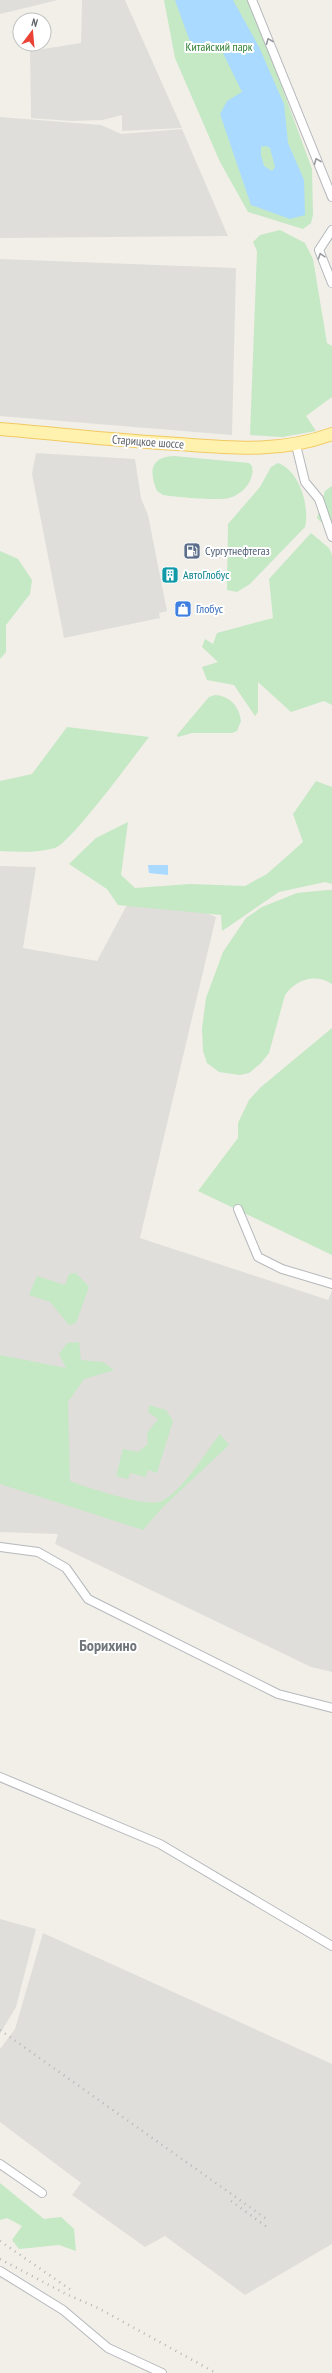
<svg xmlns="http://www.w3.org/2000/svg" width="332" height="2373" font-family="'PT Sans Narrow',sans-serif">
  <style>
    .industrial { fill: #e0deda }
    .green { fill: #c5e8c5 }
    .water { fill: #aadaff; fill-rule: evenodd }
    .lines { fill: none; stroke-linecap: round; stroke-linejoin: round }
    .minor-casing { stroke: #b5b8bc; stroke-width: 10 }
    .primary-casing { stroke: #f2c960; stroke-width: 14 }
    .minor { stroke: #fff; stroke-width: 8 }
    .primary { stroke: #fff2af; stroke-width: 12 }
    .rail { stroke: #b6b7b8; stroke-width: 2.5; stroke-dasharray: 1 5; stroke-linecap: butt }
    .oneway { stroke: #979a9d }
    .labels { text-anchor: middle; stroke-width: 4; stroke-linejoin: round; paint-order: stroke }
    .park-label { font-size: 12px; fill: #348238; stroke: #fff }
    .street-label { font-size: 12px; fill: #5f6368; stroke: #fff }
    .service-label { font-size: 12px; fill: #4e5e75; stroke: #fff; text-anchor: start }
    .culture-label { font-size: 12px; fill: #0d838f; stroke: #fff; text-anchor: start }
    .shop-label { font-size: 12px; fill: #366cbe; stroke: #fff; text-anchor: start }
    .district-label { font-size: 16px; font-weight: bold; fill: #70757a; stroke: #fff }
  </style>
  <rect width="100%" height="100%" fill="#f1efe8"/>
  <!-- industrial -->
  <path class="industrial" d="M0,0h58l-58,14z
    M82,0h43l57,128 -60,3v-16l-19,5 -31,1 -41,-3 -1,-67 51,-8z
    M0,117l101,8 20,9 61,-5 46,107 -228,2z
    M0,259l236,9 -4,167 -232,-19z
    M36,453l99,6 6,39 7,17 19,96 -8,2 1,5 -96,20 -32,-164z
    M0,866l36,1 -13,81 74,13 31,-58 71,7 17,7 -76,321 188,62 4,-9v381l-21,-5 -256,-123 3,-10 -58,-2z
    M0,1919l36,10 -20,78 -16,27z
    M43,1933l289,131v180l-87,51 -80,-59 -20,11 -73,-52 9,-12 -81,-61v-73l15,-20z"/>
  <!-- green -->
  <path class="green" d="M164,0h86l62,169 1,46 -2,8 -8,6 -55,-17 -28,-50 -45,-104z
    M280,230l25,13 8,16 14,84 5,3v51l-26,19 10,15 -34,6 -32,-2 7,-184 -4,-9 7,-7z
    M174,456l75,7 3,3c3,14 -9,28 -23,32 -10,3 -54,-1 -66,-3l-6,-4c-8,-19 -7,-34 17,-35z
    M278,463c22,8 32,44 27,64l-55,57 -13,8 -10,-2 1,-66 32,-37 11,-20z
    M332,486v47l-15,-15 8,-27z
    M311,533l18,15 3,7v150l-8,-4 -33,11 -33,-30v30l-3,4 -21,-31 -27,-5 -5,-13 16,-5 -16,-15 3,-8 8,5 4,-11 56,-15 -4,-39z
    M0,551l18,8 14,21 -2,14 -24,31v27l-6,7z
    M215,695c15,1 24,11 26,26l-4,10 -5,2h-40l-14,4 -1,-2 32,-38z
    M67,727l82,10c-14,18 -78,106 -94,111 -18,5 -37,4 -55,3v-70l32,-7z
    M316,781l16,6v97l-7,-2 -46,10 -57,39 -1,-16 -103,-10 -11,-16 -38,-25 27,-26 32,-16 -7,53 14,13 55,-4 55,2 22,-12 36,-32 -10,-28z
    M327,890h5v94c-17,-11 -36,-5 -47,11l-16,58 -8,10 -12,10 -9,2 -21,-3 -12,-9 -4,-12 -1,-22 4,-31 17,-46 23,-34 16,-11 35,-14z
    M332,1028v227l-134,-64 40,-53v-15l11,-23 12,-13z
    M76,1273l13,14 -13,36 -7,2 -19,-23 -21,-7 8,-19 28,9 4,-11z
    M79,1342l2,18 22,2 11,8 -30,9 -16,23 2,79c16,6 77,27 92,20 22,-12 43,-48 58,-67l9,11 -66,62 -20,23 -143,-46v-129l66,13 -7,-14 8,-11z
    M149,1405l17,5 7,11 -16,52 -9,-3 -2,7 -16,-4 -2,6 -12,-3 7,-27 15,3 10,-8 -1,-11 11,-14 -10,-7z
    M0,2183l44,36 17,-2 13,12 2,22 -17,-6 -40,4 -7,-9 10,-14 -15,-8 -7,2z"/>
  <!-- water -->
  <path class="water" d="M175,0h58l26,47 25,57 4,39 16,37 1,35 -15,4 -39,-14 -31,-91 7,-13 15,-9 -20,-41h-23l-10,-12zM266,146l4,2 5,19 -3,4 -8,-5 -3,-11v-8z
    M148,865h20v10l-19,-2z"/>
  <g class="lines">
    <!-- minor casing -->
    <g class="minor-casing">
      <path id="minor" d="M252,0l80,197
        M332,230l-13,20 13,33
        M296,445l9,37 14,17 13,38
        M238,1209l20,48 24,12 50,15
        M0,1547l38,5 28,16 22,31 190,95 54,14
        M0,1777l160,67 172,102
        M0,2164l42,29
        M0,2271l63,39 45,38 54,25"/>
    </g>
    <!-- primary casing -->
    <g class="primary-casing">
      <path id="primary" d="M0,429c60,5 119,12 179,15 54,4 101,9 153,-10"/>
    </g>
    <!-- minor -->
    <use href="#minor" class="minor"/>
    <!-- primary -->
    <use href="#primary" class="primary"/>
    <!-- rail -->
    <path class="rail" d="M0,2030l268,190
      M231,2201l36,26
      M0,2241l71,49
      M0,2259l66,35 32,14 118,65"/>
  </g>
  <!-- one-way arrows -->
  <defs><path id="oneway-chevron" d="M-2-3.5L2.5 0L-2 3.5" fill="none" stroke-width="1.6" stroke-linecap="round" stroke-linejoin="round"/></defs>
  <g class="oneway">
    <use href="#oneway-chevron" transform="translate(269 41) rotate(-112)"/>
    <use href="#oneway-chevron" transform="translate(317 161) rotate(-112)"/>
    <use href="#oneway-chevron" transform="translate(321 256) rotate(-108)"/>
  </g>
  <!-- icons -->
  <defs>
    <g id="fuel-square" transform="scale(0.9)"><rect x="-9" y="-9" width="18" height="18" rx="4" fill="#5c6f8a" stroke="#fff"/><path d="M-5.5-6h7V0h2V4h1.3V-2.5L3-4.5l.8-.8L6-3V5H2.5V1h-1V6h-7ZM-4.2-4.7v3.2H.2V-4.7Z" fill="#fff"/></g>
    <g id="building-square" transform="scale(0.9)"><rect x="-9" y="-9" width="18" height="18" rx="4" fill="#0f9aa8" stroke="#fff"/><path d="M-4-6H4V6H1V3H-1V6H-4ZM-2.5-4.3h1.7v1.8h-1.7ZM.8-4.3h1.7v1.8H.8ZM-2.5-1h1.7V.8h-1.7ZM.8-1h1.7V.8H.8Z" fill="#fff"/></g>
    <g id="shop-square" transform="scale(0.9)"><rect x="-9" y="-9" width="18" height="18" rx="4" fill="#3f7fe0" stroke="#fff"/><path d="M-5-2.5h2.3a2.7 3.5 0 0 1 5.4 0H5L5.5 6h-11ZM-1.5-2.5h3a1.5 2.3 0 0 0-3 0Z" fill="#fff"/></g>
  </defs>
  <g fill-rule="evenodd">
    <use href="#fuel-square" x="192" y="551"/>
    <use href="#building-square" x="170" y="575"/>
    <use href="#shop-square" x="183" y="609"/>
  </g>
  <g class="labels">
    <!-- park labels -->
    <g class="park-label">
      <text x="219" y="51">Китайский парк</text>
    </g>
    <!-- street labels -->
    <g class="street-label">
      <text transform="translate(148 442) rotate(4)" y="4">Старицкое шоссе</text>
    </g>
    <!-- service labels -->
    <g class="service-label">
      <text x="205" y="555">Сургутнефтегаз</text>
    </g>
    <!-- culture labels -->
    <g class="culture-label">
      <text x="183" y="579">АвтоГлобус</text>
    </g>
    <!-- shop labels -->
    <g class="shop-label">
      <text x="196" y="613">Глобус</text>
    </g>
    <!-- district labels -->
    <g class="district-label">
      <text x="108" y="1651">Борихино</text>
    </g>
  </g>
  <!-- north arrow -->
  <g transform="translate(32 32) rotate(16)"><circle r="19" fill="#ffffff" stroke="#bfc1c3"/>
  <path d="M0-3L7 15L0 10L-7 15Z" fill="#ea4335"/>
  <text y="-6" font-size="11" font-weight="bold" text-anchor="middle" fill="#5f6368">N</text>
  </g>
</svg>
